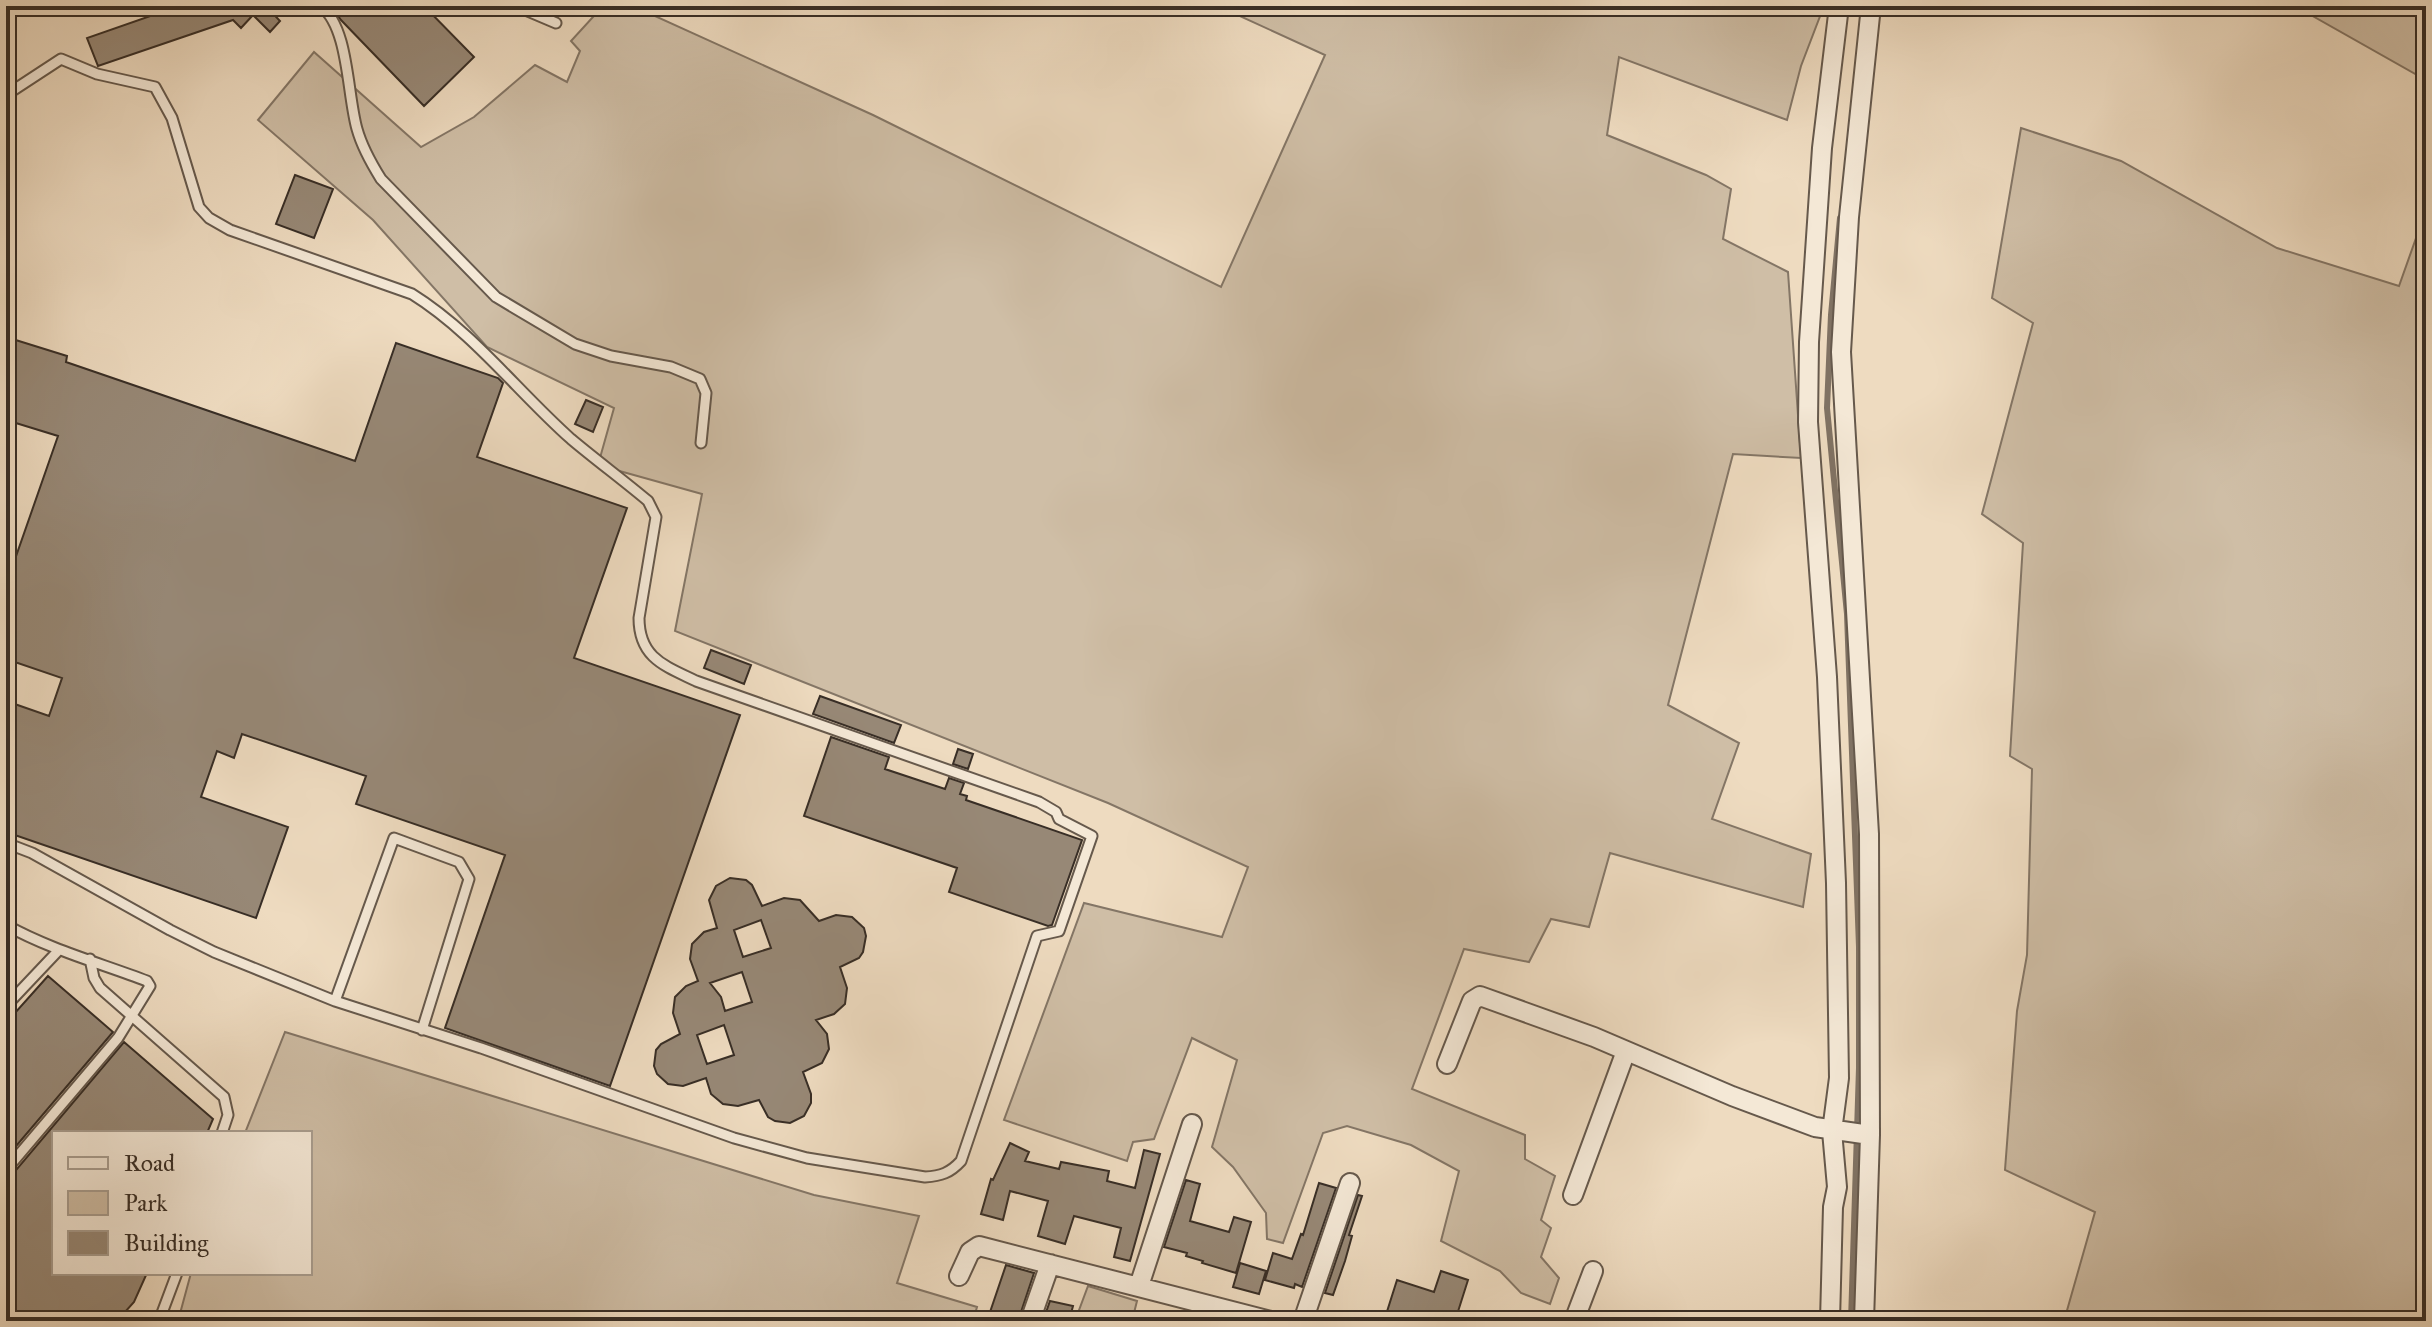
<svg xmlns="http://www.w3.org/2000/svg" width="2432" height="1327" font-family="'IM FELL Great Primer',serif">
  <style>
    .green { fill: #cfbea6; stroke: #847666; stroke-width: 2 }
    .lines { fill: none; stroke-linecap: round; stroke-linejoin: round }
    .stream { stroke: #807263; stroke-width: 6 }
    .building { fill: #978876; stroke: #382e26; stroke-width: 2; fill-rule: evenodd }
    .lane-casing { stroke: #66594c; stroke-width: 13 }
    .street-casing { stroke: #66594c; stroke-width: 22 }
    .lane { stroke: #f4e8d6; stroke-width: 9 }
    .street { stroke: #f4e8d6; stroke-width: 18 }
  </style>
  <rect width="100%" height="100%" fill="#eedbc0"/>
  <filter id="stains"><feTurbulence type="fractalNoise" baseFrequency=".0025" numOctaves="4"/><feColorMatrix values="0 0 0 0 .2 0 0 0 0 .09 0 0 0 0 .02 0 0 0 .5 -.17"/></filter>
  <radialGradient id="worn" r=".72"><stop offset=".6" stop-color="#630" stop-opacity="0"/><stop offset="1" stop-color="#630" stop-opacity=".3"/></radialGradient>
  <!-- green -->
  <path class="green" d="M603,6h30l240,109 348,172 104,-232 -107,-49h592l12,5 -21,55 -14,54 -168,-63 -12,78 99,40 25,14 -8,50 65,33 13,186 -68,-4 -65,251 71,38 -27,76 99,35 -8,53 -193,-54 -21,74 -38,-8 -22,43 -65,-13 -52,140 113,46v24l30,17 -14,44 10,8 -10,29 18,21 -9,26 -29,-11 -21,-22 -59,-30 18,-70 -48,-26 -64,-19 -24,7 -40,110 -16,-4 -1,-26 -33,-46 -21,-20 25,-87 -45,-22 -38,101 -21,3 -6,19 -123,-41 80,-217 138,34 26,-70 -140,-64 -433,-172 27,-137 -104,-29 16,-57 -127,-61 -114,-127 -115,-100 56,-68 107,95 53,-30 61,-52 32,17 13,-31 -9,-10z
    M2295,6h131v74z
    M2021,128l100,33 156,87 122,38 27,-76v1111h-362l31,-109 -90,-42 12,-159 10,-56 5,-186 -22,-13 13,-213 -41,-29 51,-191 -41,-25z
    M285,1032l529,163 105,21 -22,67 80,24 -4,14h-795l13,-48h119v-140h-65z
    M1088,1286l49,15 -5,20h-57z"/>
  <g class="lines">
    <!-- stream -->
    <path class="stream" d="M1840,218l-9,97 -4,93 20,206 12,333v121l-8,253"/>
  </g>
  <!-- building -->
  <path class="building" d="M179,6h87l14,15 -10,11 -17,-17 -12,13 -8,-8 -135,46 -11,-28z
    M331,6h93l50,51 -50,49 -83,-86z
    M295,175l38,14 -19,49 -38,-14z
    M6,337l61,19 -1,6 289,99 41,-118 102,35 5,5 -26,74 150,51 -53,150 166,57 -130,371 -165,-58 60,-173 -149,-51 10,-28 -124,-42 -8,24 -17,-7 -16,46 87,30 -32,91 -250,-86v-131l43,15 13,-38 -56,-19v-74l52,-149 -52,-16z
    M586,400l17,7 -10,25 -18,-8z
    M711,650l40,15 -7,19 -40,-16z
    M820,696l81,29 -7,18 -81,-29z
    M831,737l58,20 -4,12 60,20 4,-11 15,5 -4,11 7,2 -1,4 116,40 -30,85 -4,1 -99,-34 8,-24 -153,-52z
    M958,749l15,5 -5,15 -15,-5z
    M730,878l16,2 6,5 10,21 22,-8 16,2 19,21 17,-6 16,2 12,11 2,8 -3,16 -4,6 -19,9 7,21 -2,16 -11,10 -18,6 11,14 2,15 -7,14 -19,9 8,22v9l-7,13 -14,7 -15,-2 -7,-4 -9,-17 -21,6 -15,-2 -12,-10 -5,-16 -23,8 -15,-2 -11,-10 -3,-8 2,-16 5,-6 19,-10 -7,-21 2,-16 11,-11 12,-5 -8,-22 2,-15 12,-12 13,-4 -8,-28 7,-14zM761,920l10,28 -28,9 -9,-27zM742,972l10,30 -27,9 -4,-14 -11,-14zM724,1025l10,30 -27,9 -10,-29z
    M48,976l65,56 -107,126v-135z
    M124,1042l89,77 -6,14h-153v140h93l-13,29 -17,19h-89l-22,-19v-125l6,-2z
    M1010,1143l19,9 -4,9 34,8 2,-7 48,9 -2,10 28,7 9,-38 16,4 -30,107 -16,-4 7,-29 -47,-12 -9,28 -27,-8 10,-35 -38,-10 -7,29 -22,-6 10,-35 2,1z
    M1186,1180l14,4 -10,37 39,11 5,-15 17,5 -15,51 -34,-10 1,-2 -17,-5 1,-3 -23,-6z
    M1319,1183l17,5 -34,99 -7,-3 -1,4 -29,-8 8,-27 19,6 9,-25 2,1z
    M1358,1195l4,1 -13,39 3,1 -7,25 -12,34 -8,-2z
    M1240,1263l26,8 -7,23 -26,-7z
    M1006,1265l28,8 -16,48h-31z
    M1441,1271l27,9 -13,41h-71l13,-41 37,12z
    M1050,1301l23,5 -4,15h-26z"/>
  <g class="lines">
    <!-- lane casing -->
    <g class="lane-casing">
      <path id="lane" d="M321,6c28,22 26,88 36,123 5,18 14,34 24,50l115,118 79,47 36,12 60,11 29,12 6,14 -5,50
        M516,6l40,17
        M6,95l55,-36 36,15 58,13 17,31 27,89 10,11 21,12 182,64c61,38 106,98 159,145 25,21 52,41 77,62l8,16 -17,101c0,40 26,48 57,63l343,121 17,10 3,7 33,17 -33,95 -22,5 -76,225c-11,12 -20,15 -36,16l-118,-19 -73,-20 -253,-90 -146,-47 -121,-49 -44,-22 -138,-77 -26,-10
        M6,925c45,25 94,38 141,56l3,5 -32,52 -112,132
        M90,959l4,19 6,10 124,109 4,18 -6,18
        M335,1001l59,-163 65,24 10,17 -47,151
        M6,1006l52,-55
        M159,1321l18,-48"/>
    </g>
    <!-- street casing -->
    <g class="street-casing">
      <path id="street" d="M1447,1064l25,-63 8,-5 114,41 138,59 83,31 55,8
        M1573,1195l53,-144
        M959,1276l11,-24 9,-6 292,75
        M1139,1286l53,-162
        M1030,1321l20,-57
        M1303,1321l47,-138
        M1574,1321l19,-50
        M1830,1321l3,-114 4,-20 -5,-56 7,-53 -3,-195 -9,-206 -19,-255 1,-80 13,-194 17,-142
        M1864,1321l6,-186 -1,-301 -28,-482 8,-135 22,-211"/>
    </g>
    <!-- lane -->
    <use href="#lane" class="lane"/>
    <!-- street -->
    <use href="#street" class="street"/>
  </g>
  <!-- margin -->
  <rect width="2432" height="1327" fill="none" stroke="#eedbc0" stroke-width="32"/>
  <rect x="8" y="8" width="2416" height="1311" fill="none" stroke="#382e26" stroke-width="4"/>
  <rect x="16" y="16" width="2400" height="1295" fill="none" stroke="#382e26" stroke-width="2"/>
  <!-- legend -->
  <rect x="52" y="1131" width="260" height="144" fill="#f4e8d6" stroke="#a99e90" stroke-width="2"/>
  <rect x="68" y="1157" width="40" height="12" fill="#f4e8d6" stroke="#a99e90" stroke-width="2"/>
  <text x="124" y="1171" font-size="24" fill="#382e26">Road</text>
  <rect x="68" y="1191" width="40" height="24" fill="#cfbea6" stroke="#a99e90" stroke-width="2"/>
  <text x="124" y="1211" font-size="24" fill="#382e26">Park</text>
  <rect x="68" y="1231" width="40" height="24" fill="#978876" stroke="#a99e90" stroke-width="2"/>
  <text x="124" y="1251" font-size="24" fill="#382e26">Building</text>
  <rect width="100%" height="100%" filter="url(#stains)"/>
  <rect width="100%" height="100%" fill="url(#worn)"/>
</svg>
